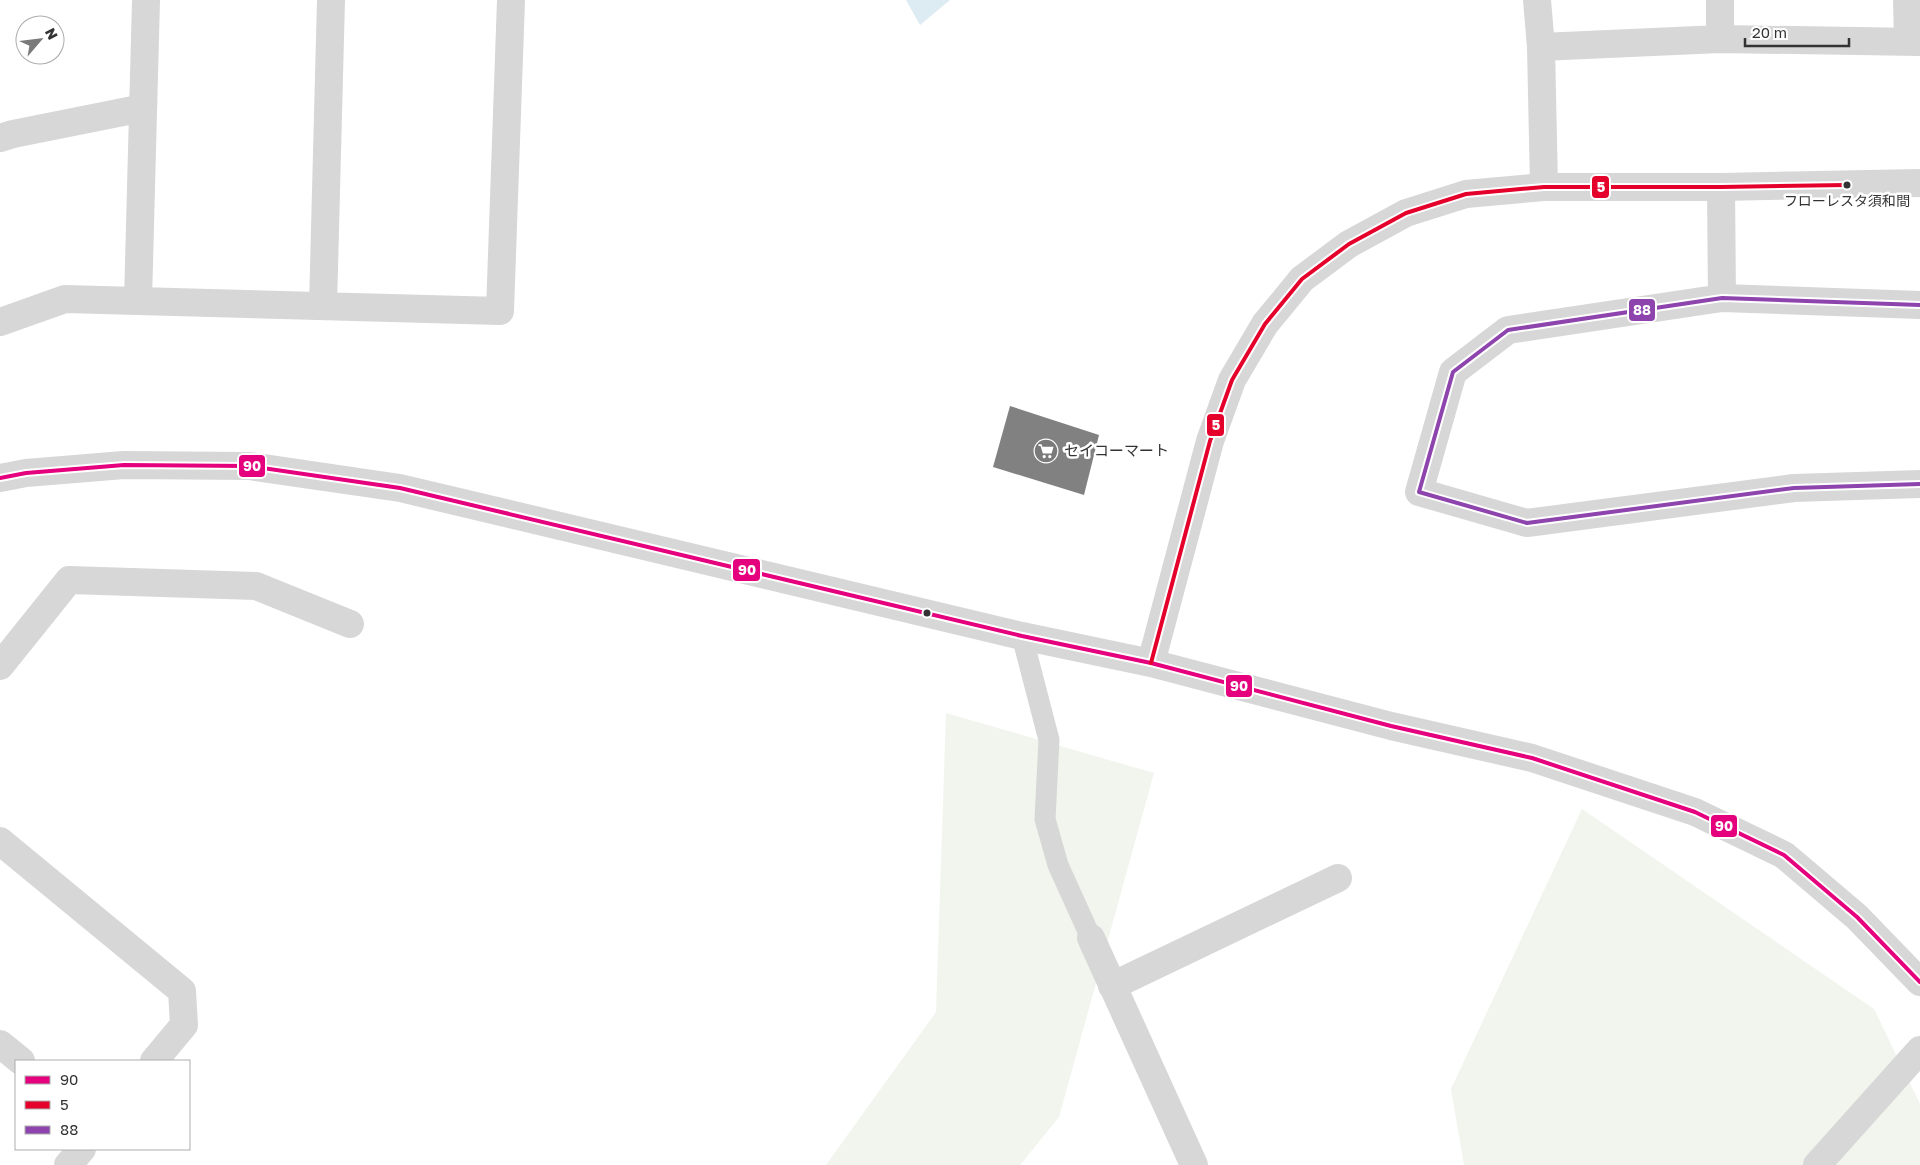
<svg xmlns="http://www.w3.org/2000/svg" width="1920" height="1165" font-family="'Golos Text','Noto Sans JP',sans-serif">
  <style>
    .green { fill: #f1f5ed }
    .water { fill: #ddebf3 }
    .building { fill: #818181 }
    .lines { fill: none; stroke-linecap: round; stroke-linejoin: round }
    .service { stroke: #d7d7d7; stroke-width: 21 }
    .minor { stroke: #d7d7d7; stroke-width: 28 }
    .tertiary { stroke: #d7d7d7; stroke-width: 28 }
    .bus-1-casing { stroke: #fff; stroke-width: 8 }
    .bus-2-casing { stroke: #fff; stroke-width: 8 }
    .bus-3-casing { stroke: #fff; stroke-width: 8 }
    .bus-1 { stroke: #e5007d; stroke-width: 4 }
    .bus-2 { stroke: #e4002b; stroke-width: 4 }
    .bus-3 { stroke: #8e44ad; stroke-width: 4 }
    .bus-dot { fill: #333; stroke: #fff; stroke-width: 2 }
    .labels { text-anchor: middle; stroke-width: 5; stroke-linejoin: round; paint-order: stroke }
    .bus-label { font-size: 14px; fill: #333; stroke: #fff }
    .poi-label { font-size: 15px; fill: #333; stroke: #fff; text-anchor: start }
    .line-badge { stroke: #fff; stroke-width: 2 }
    .badge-label { font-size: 14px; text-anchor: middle; font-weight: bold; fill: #fff }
  </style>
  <rect width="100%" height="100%" fill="#fff"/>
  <!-- green -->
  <path class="green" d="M946,713l208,60 -95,344 -39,48h-194l110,-153z
    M1582,809l292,200 46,95v61h-456l-13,-76z"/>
  <!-- water -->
  <path class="water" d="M906,0h44l-30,25z"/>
  <!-- building -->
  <path class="building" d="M1010,406l89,29 -15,60 -91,-28z"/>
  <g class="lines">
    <!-- service -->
    <path class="service" d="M1022,636l27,104 -4,79 13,46 33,73"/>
    <!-- minor -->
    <path class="minor" d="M1537,0l4,47 3,140
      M1720,0v39
      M1907,0l1,42
      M1541,47l179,-8 200,3
      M0,138l13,-4 130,-26
      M1721,187l1,111
      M138,301l8,-301
      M1920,305l-198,-7 -214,32 -55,42 -34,120 108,31 267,-35 126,-4
      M323,306l8,-306
      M0,322l65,-23 435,12 11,-311
      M0,666l69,-86 187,6 94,38
      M0,841l182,150 2,34 -30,36
      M1091,938l103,227
      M1112,986l226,-108
      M0,1044l21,17
      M68,1165l14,-16
      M1817,1165l103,-115"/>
    <!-- tertiary -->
    <path class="tertiary" d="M0,478l26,-5 98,-8 125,1 151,22 622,148 129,27 240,63 141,32 163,54 89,43 73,62 63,65
      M1151,663l59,-222 22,-61 33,-56 37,-45 47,-35 57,-31 60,-19 78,-7h177l199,-4"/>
    <!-- bus-1 casing -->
    <g class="bus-1-casing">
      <path id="bus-1" d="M0,478l26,-5 98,-8 125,1 151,22 622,148 129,27 240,63 141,32 163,54 89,43 73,62 63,65"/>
    </g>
    <!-- bus-2 casing -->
    <g class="bus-2-casing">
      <path id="bus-2" d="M1151,663l59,-222 22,-61 33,-56 37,-45 47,-35 57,-31 60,-19 78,-7h177l126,-2"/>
    </g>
    <!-- bus-3 casing -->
    <g class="bus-3-casing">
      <path id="bus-3" d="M1920,305l-198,-7 -214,32 -55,42 -34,120 108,31 267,-35 126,-4"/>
    </g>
    <!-- bus-1 -->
    <use href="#bus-1" class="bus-1"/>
    <!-- bus-2 -->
    <use href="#bus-2" class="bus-2"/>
    <!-- bus-3 -->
    <use href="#bus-3" class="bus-3"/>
  </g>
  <!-- icons -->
  <defs>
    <g id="supermarket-disc" transform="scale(1.25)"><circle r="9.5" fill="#7a7a7a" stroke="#fff"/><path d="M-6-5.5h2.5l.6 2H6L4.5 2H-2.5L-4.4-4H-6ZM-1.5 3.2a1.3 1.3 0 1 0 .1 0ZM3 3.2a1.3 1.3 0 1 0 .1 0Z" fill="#fff"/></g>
  </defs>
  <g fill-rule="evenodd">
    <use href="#supermarket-disc" x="1046" y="451"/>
  </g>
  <!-- markers -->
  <g class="bus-dot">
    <circle cx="1847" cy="185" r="4.5"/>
    <circle cx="927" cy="613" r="4.5"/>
  </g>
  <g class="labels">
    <!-- bus labels -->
    <g class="bus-label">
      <text x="1847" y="206">フローレスタ須和間</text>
    </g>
    <!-- poi labels -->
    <g class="poi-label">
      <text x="1064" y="456">セイコーマート</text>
    </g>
  </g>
  <g class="line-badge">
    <rect x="1591" y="175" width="19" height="24" rx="5" fill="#e4002b"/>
    <rect x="1628" y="298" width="28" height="24" rx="5" fill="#8e44ad"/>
    <rect x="1206" y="413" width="19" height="24" rx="5" fill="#e4002b"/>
    <rect x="238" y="454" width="28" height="24" rx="5" fill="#e5007d"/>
    <rect x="732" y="558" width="29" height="24" rx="5" fill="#e5007d"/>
    <rect x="1225" y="674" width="28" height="24" rx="5" fill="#e5007d"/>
    <rect x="1710" y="814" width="28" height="24" rx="5" fill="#e5007d"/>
  </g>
  <g class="badge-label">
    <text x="1601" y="192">5</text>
    <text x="1642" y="315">88</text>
    <text x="1216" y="430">5</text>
    <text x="252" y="471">90</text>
    <text x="747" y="575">90</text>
    <text x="1239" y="691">90</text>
    <text x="1724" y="831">90</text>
  </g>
  <!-- legend -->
  <rect x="15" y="1060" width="175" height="90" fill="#ffffff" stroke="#adadad"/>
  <rect x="25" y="1076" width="25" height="8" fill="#e5007d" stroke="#adadad"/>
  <text x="60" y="1085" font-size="15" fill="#333333">90</text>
  <rect x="25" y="1101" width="25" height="8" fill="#e4002b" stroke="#adadad"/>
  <text x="60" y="1110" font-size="15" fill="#333333">5</text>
  <rect x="25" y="1126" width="25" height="8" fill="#8e44ad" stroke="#adadad"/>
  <text x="60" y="1135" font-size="15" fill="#333333">88</text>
  <!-- north arrow -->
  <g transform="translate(40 40) rotate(62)"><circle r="24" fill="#ffffff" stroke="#adadad"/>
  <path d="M0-4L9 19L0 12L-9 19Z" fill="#7a7a7a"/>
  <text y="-8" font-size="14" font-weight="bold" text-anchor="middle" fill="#333333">N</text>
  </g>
  <!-- scale -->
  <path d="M1745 38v8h104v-8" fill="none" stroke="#333333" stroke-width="2.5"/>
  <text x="1752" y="38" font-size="15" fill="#333333" stroke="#ffffff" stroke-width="4" paint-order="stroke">20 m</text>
</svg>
